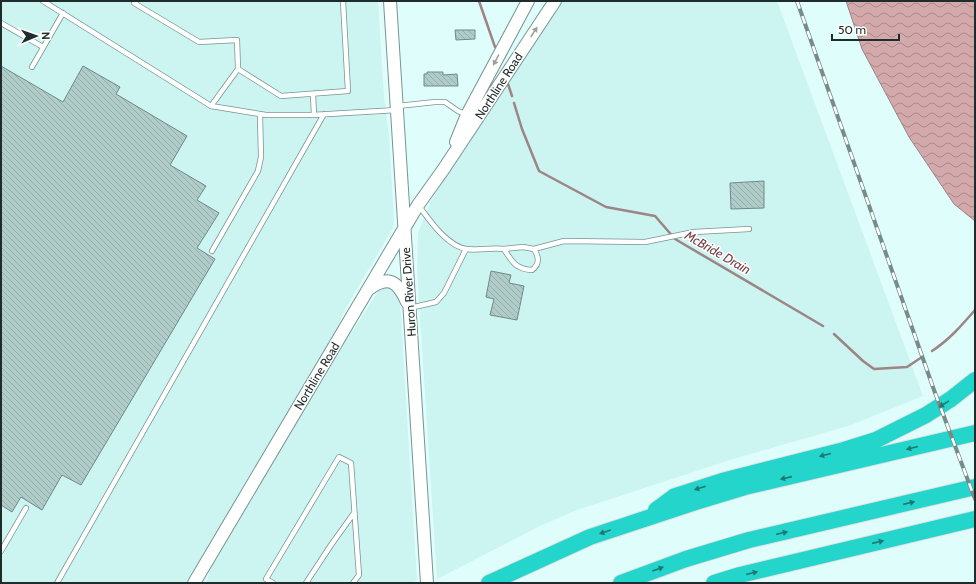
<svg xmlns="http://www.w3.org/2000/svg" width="976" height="584" viewBox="0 0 976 584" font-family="Cabin,sans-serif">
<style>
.built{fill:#ccf4f0}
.water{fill:url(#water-waves);stroke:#9d8485}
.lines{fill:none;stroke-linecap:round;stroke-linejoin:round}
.stream{stroke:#9d8485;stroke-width:2.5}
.building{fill:url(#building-back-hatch);stroke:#6e8a87}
.lane-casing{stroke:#789491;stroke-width:6}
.secondary-casing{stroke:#789491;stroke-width:14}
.highway-casing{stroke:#e0e1e1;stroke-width:18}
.lane{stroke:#fff;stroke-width:4.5}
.secondary{stroke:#fff;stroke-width:12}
.highway{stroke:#23d5cb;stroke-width:16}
.rail-casing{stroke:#778c8a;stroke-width:4}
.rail{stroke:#fff;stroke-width:2.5;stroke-dasharray:8;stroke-linecap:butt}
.oneway{fill:#9ba0a0}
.oneway2{fill:#217873}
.labels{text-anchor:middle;stroke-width:3;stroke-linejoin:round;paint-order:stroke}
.street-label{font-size:12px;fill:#202c2b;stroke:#fff}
.water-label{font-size:13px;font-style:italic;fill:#7b4247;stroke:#fff}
</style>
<defs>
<pattern id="water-waves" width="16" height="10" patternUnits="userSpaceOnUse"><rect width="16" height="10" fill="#d3a9ab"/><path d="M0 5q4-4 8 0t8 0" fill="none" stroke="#ab8a8b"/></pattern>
<pattern id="building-back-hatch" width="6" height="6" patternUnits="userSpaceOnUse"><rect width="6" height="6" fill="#afccc9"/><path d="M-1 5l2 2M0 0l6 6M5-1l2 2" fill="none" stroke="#96afad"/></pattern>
</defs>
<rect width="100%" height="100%" fill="#dffefb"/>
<path class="built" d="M1 1H378L384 97 389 136 394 221 392 230 348 304 330 342 244 489 185 583H1Z
M553 1H777L923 396 851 425 733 459 577 510 540 526 437 579 417 269 418 233 431 201Z
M385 286 391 288 399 296 400 303 417 580 412 583H206L213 562 342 345 354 329 379 290 382 287Z"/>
<path class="water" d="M846 1H975V221L954 204 909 137 862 49Z"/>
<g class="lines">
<path class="stream" d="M479 1 495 47
M507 81 512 96
M514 103 522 129 539 171 606 207 655 216 675 239 823 326
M834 334 863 361 874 369 907 367 922 357
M932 351C949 340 962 325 975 310"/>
</g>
<path class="building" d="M455 30H475V39L456 40Z
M1 66 63 102 83 66 120 87 116 94 187 136 170 165 206 186 197 200 219 213 197 248 215 259 81 485 62 475 42 510 21 497 12 512 1 505Z
M427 72H443V75L457 74 458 86H424V74H427Z
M764 181V208L731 209 730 183Z
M491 271 511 275 509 283 524 286 517 320 490 315 494 299 486 297Z"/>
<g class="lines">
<g class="lane-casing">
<path id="lane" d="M43 1 211 106 266 115H312L397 110
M136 1 134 3 199 42 237 40 238 69 281 96 348 91 343 1
M1 23 43 47
M32 67 63 13
M313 94 314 115
M211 106 238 69
M398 106 435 102H445L458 111 467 115
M419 206C430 221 448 247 467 249 479 251 491 247 504 249 512 262 516 269 532 270 540 264 539 257 534 249L523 247 504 249
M534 249 564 241 645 242 694 232 749 229
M212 251 258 171 261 157 260 115
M410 308 436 302 444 293 466 249
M1 551 26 508
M57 583 324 114
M273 583 266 579 339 457 351 463 359 575 353 583
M306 583 331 545 354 513"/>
</g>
<g class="secondary-casing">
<path id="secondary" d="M390 1 427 583
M456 142 467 115 528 1
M369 289C389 274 398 282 407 302
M194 583 418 205 443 170 555 1"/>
</g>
<g class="highway-casing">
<path id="highway" d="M656 510 675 496 722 481 844 450 876 440 926 415 951 399 975 380
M489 583 590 537 696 502 745 487 975 433
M621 583 686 559 749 540 975 487
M714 583 740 575 975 519"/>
</g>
<use href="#lane" class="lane"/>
<use href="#secondary" class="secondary"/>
<use href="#highway" class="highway"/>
<g class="rail-casing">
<path id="rail" d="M797 1 934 390 975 499"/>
</g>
<use href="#rail" class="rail"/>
</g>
<defs><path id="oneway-solid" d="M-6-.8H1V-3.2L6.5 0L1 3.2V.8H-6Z"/></defs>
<g class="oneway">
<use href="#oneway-solid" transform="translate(534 32) rotate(-57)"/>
<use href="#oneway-solid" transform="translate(496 60) rotate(118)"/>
</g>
<g class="oneway2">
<use href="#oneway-solid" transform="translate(944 404) rotate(148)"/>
<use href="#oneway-solid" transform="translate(912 448) rotate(166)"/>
<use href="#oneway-solid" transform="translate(825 455) rotate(166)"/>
<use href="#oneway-solid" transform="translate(786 478) rotate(167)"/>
<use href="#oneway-solid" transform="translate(700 488) rotate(162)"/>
<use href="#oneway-solid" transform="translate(909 503) rotate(-13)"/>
<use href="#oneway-solid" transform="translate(605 532) rotate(161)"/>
<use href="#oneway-solid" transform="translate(782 533) rotate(-13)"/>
<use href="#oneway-solid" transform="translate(878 542) rotate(-13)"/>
<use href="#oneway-solid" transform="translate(658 569) rotate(-20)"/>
<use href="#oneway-solid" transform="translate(752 573) rotate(-14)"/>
</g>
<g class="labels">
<g class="street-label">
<text transform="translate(499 86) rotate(-57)" y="4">Northline Road</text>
<text transform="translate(409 292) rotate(-94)" y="4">Huron River Drive</text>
<text transform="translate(317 376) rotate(-59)" y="4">Northline Road</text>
</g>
<g class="water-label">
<text transform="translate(718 252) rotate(30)" y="5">McBride Drain</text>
</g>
</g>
<rect width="976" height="584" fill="none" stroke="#202c2b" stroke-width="4"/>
<g transform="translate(36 36) rotate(88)" stroke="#ffffff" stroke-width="3" paint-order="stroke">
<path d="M0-3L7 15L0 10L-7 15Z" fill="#202c2b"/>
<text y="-6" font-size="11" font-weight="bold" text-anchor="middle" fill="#202c2b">N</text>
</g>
<path d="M832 34v6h67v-6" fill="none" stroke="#202c2b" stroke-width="2"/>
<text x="838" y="34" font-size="12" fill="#202c2b" stroke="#ffffff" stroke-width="3" paint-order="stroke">50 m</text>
</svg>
